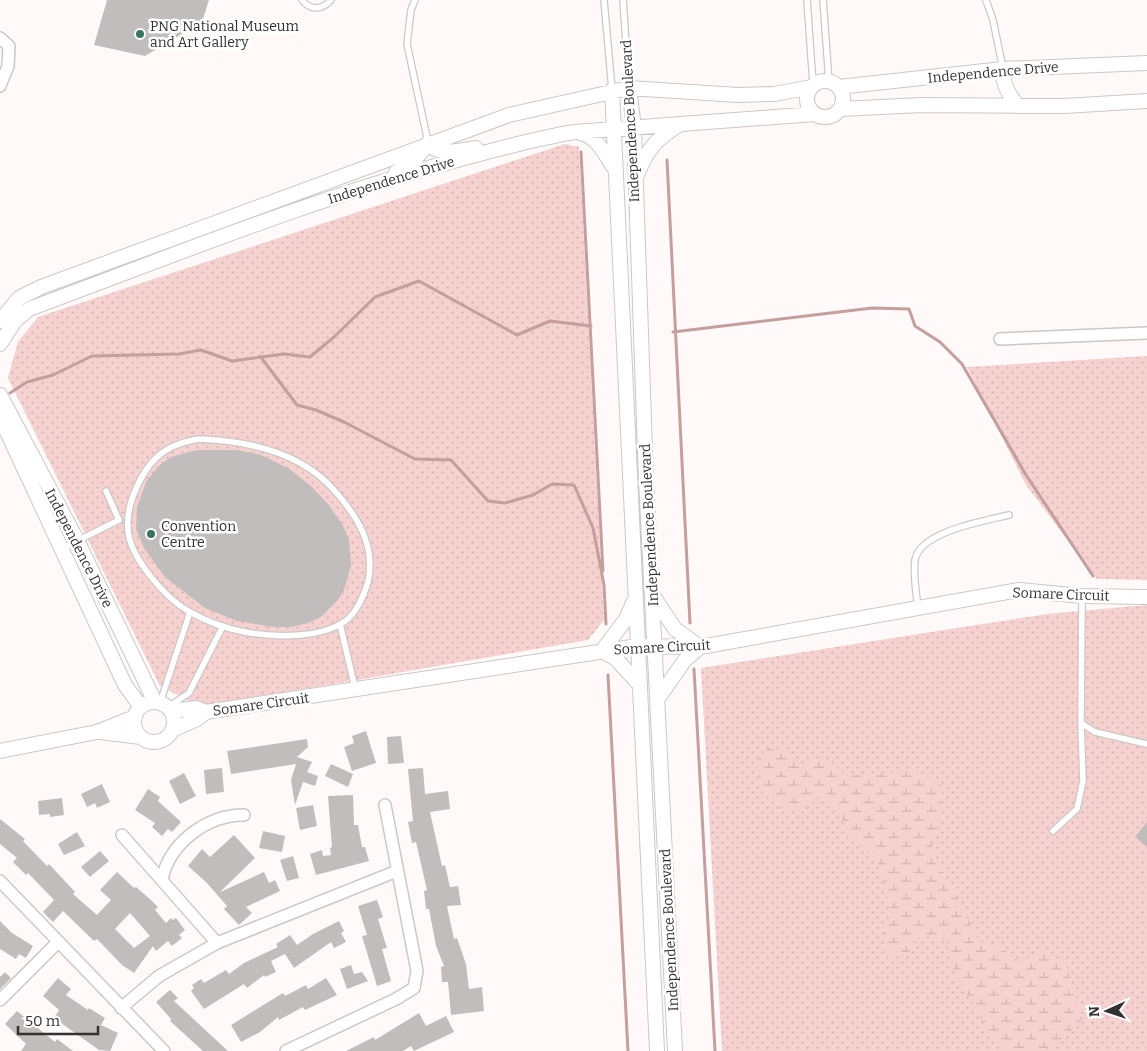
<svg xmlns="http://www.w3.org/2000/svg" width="1147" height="1051" viewBox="0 0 1147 1051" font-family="Bitter,serif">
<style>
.grass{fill:url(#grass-dots)}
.wetland{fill:url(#wetland-marsh)}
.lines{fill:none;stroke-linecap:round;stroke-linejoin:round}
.stream{stroke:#c59f9e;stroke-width:3}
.building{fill:#c2bdbd;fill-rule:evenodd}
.service-casing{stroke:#cdc8c8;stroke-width:8}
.minor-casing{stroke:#cdc8c8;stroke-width:14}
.tertiary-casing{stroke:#cdc8c8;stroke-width:16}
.service{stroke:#fff;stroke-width:5.5}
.minor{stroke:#fff;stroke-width:11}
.tertiary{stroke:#fff;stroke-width:14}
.poi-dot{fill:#377562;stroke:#fff;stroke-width:2}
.labels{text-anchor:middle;stroke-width:5;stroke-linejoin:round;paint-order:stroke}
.poi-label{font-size:14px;fill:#333131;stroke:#fff;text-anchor:start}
.street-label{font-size:14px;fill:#333131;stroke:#fff}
</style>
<defs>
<pattern id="grass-dots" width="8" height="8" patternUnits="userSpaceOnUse" patternTransform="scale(1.25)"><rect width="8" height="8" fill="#f5d1cf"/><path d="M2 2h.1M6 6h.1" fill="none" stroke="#d2b4b2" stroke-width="1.8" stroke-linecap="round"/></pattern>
<pattern id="wetland-marsh" width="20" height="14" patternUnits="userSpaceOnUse" patternTransform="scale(1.25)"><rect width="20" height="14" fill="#f5d1cf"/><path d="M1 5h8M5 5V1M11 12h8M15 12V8" fill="none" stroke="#d2b4b2"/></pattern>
</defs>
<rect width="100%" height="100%" fill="#fff9f9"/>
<path class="grass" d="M565 144 579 147 604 620 588 640 200 707 160 686 8 378 18 342 38 317Z
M1147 356V580L1097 579 1026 485 967 367Z
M1147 605V1051H722L701 668 1047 614Z"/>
<path class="wetland" d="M770 747 788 752 801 765 825 756 846 776 916 771 942 785 943 808 931 849 979 941 1005 950 1020 962 1043 951 1066 963 1082 1019C1054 1051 1044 1051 1004 1051L993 1042 972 1001 957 982 946 940 921 936 906 957 886 955 882 931 893 916 875 854 862 849 838 814 821 794 805 810H783L760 790 756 759Z"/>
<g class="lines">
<path class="stream" d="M581 152 603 571
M667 160 690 623
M673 332 872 308 909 309 915 326 940 342 962 364 1026 475 1093 576
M260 356 297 405 316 410 344 422 415 459 451 460 488 501 505 503 533 495 552 484 574 485 593 528 604 585
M10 393 27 382 53 375 92 356 179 354 201 350 232 361 284 354 310 357 334 337 375 297 419 281 517 335 550 321 591 326
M604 585 606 624
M694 669 715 1051
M608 675 628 1051"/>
</g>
<path class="building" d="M107 0H209L202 22 145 56 94 45Z
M197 450H237L261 455 288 468 311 486 328 504 342 524 349 539 351 565 344 590 338 600 321 617 308 623 291 627H274L237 621 205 608 165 577 144 548 136 529 137 507 146 482 159 466 171 457Z
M366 731 376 763 352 771 344 747 354 743 352 736Z
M401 736 404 763 388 764 387 737Z
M307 739 308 747 297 757 312 762 307 772 318 776 315 786 303 782 295 805 291 780 296 764 231 774 227 751Z
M331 764 353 774 348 787 325 776Z
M222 768 224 792 206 794 204 770Z
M423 768 425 794 448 791 450 809 430 812 442 866 445 865 450 887 458 886 461 905 447 906 454 939 457 938 466 964 469 989 482 987 484 1011 451 1015 448 982H442L441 967 444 966 436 946 429 909H426L424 891 427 890 416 842 412 843 408 822 413 821 408 769Z
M184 773 196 796 180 804 169 781Z
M102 784 110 802 97 808 95 803 87 807 81 794Z
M148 789 160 797 158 801 181 822 172 832 168 829 162 836 152 827 155 823 135 810Z
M353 795 354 825H358L362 847H365L369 861 316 875 310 854 322 850 323 856 331 855 330 848 332 847 328 796Z
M62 798 64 815 50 817V814L39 815 38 801Z
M313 805 317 826 300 830 296 808Z
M0 819 25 839 23 841 47 866 49 864 75 892 73 894 97 915 111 900 100 890 117 872 134 888 136 887 151 900 158 907 155 910 166 923 171 918 173 920 176 918 185 930 179 935 182 938 172 946 168 941 156 951 153 946 134 973 122 965 97 939 94 941 63 911 53 922 43 912 54 900 28 873 26 875 13 862 17 858 0 844ZM130 913 150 936 134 948 115 929Z
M1147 822V847L1135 837Z
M263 831 285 836 282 852 259 848Z
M77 832 85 846 64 855 58 844Z
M234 835 255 858 220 892 264 872 269 883 275 880 280 891 246 907 252 913 239 925 224 909 227 906 207 883 188 866 202 849 210 857Z
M100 851 109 861 90 877 81 867Z
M293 856 299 878 287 881 280 860Z
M377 900 383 917 378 919 387 948 382 949 391 981 377 986 362 936 367 935 358 906Z
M0 921 12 933 33 946 26 958 19 954 16 959 0 949Z
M339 921 344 931 341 933 346 942 334 948 331 942 294 968 285 954 271 961 276 972 265 977 264 975 247 988 244 984 204 1009 191 991 194 988 192 985 201 979 204 983 226 970 229 974 244 963 278 947 276 944 290 935 297 945 313 934Z
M351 965 354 974 362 972 368 981 347 989 340 969Z
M5 972 11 978 0 989V977Z
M58 978 71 989 66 995 88 1010 89 1008 105 1018 101 1025 118 1033 110 1051 99 1050 54 1018 59 1010 43 996Z
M326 978 337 995 305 1010 303 1007 279 1020 278 1017 260 1032 241 1042 231 1025 283 993 285 996 306 985 308 989Z
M170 990 178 998 174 1001 228 1051H203L170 1021 171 1019 156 1002Z
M17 1011 55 1042 57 1039 73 1051H21L26 1044 5 1024Z
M419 1013 426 1026 446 1016 454 1032 414 1051 411 1046 403 1051H346L374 1037 375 1040Z"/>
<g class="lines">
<g class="service-casing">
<path id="service" d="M302 0C310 11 322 10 331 0
M415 0 411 10 407 44 428 142
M604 0 612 90
M623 0 629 88
M807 0 813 84
M823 0 829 82
M986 0 993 20 1003 69
M200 439C249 441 301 452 334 490 357 516 376 545 368 582 364 595 359 608 349 618 337 629 316 634 300 635 263 638 223 631 190 612 166 599 130 558 128 530 127 519 129 507 133 496 146 462 163 444 200 439Z
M61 549 119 520 106 491
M918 607C916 592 913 575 915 560 920 531 985 521 1009 515
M340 624 355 688
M160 703 190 612
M168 707 189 693 223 626
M1081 723 1095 732 1147 744
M1053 831 1077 809 1083 781 1081 723 1082 597"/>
</g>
<g class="minor-casing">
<path id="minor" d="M0 38 9 46 8 66 0 86
M1000 339 1147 333
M122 835 217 943 397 871
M162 880C169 843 207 815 244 815
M0 881 164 1051
M0 1000 57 943
M121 1008 159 976 217 943
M286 1051 396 999 414 988 417 971 385 805"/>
</g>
<g class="tertiary-casing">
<path id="tertiary" d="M1003 69C1002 84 1009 95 1018 106
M807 99a18 18 0 1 1 36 0a18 18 0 1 1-36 0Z
M839 87 1003 69 1147 63
M629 88 634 128 646 480 675 1051
M612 90 657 1051
M840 109 922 105 1064 106 1147 101
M580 133C598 137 604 153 614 168
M428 143C438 157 460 150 476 148
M396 172C411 165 419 156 428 143
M637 175C648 148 655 140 680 124
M0 321 19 298 41 287 509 115 629 88 738 95 774 94 812 87
M0 344 15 321 29 309C172 256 314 198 461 159 499 149 536 138 575 132L815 114
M0 395 78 542 155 702
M0 417 125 685 141 707
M653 596 675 629 700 647
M602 651 626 619 634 601
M602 651 615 658 640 685
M659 697 685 660 700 647
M134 722a20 20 0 1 1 40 0a20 20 0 1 1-40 0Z
M171 711 196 708 206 712
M172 730 197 719 206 712 638 646 700 647 1019 590 1082 596 1147 597
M100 732 141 737
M0 751 97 732 135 717"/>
</g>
<use href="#service" class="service"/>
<use href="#minor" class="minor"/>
<use href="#tertiary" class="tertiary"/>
</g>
<g class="poi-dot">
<circle cx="140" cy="34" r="5"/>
<circle cx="151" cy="534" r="5"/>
</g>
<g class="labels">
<g class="poi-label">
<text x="150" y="31">PNG National Museum<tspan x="150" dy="16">and Art Gallery</tspan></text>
<text x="161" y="531">Convention<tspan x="161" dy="16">Centre</tspan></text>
</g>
<g class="street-label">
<text transform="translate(993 72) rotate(-5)" y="5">Independence Drive</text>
<text transform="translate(630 121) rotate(-93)" y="5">Independence Boulevard</text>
<text transform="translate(391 180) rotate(-17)" y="5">Independence Drive</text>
<text transform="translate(649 525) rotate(-93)" y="5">Independence Boulevard</text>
<text transform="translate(79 548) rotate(63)" y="5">Independence Drive</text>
<text transform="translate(1061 594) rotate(2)" y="5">Somare Circuit</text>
<text transform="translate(662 647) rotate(-3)" y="5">Somare Circuit</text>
<text transform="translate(261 704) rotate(-8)" y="5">Somare Circuit</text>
<text transform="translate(669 930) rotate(-93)" y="5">Independence Boulevard</text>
</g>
</g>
<g transform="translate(1107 1011) rotate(267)" stroke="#ffffff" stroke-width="4" paint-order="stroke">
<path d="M0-4L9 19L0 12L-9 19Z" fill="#333131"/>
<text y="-8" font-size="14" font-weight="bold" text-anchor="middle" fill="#333131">N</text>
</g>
<path d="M18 1026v8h80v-8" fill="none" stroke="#333131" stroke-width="2.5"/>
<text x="25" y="1026" font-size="15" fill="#333131" stroke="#ffffff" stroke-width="4" paint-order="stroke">50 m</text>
</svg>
